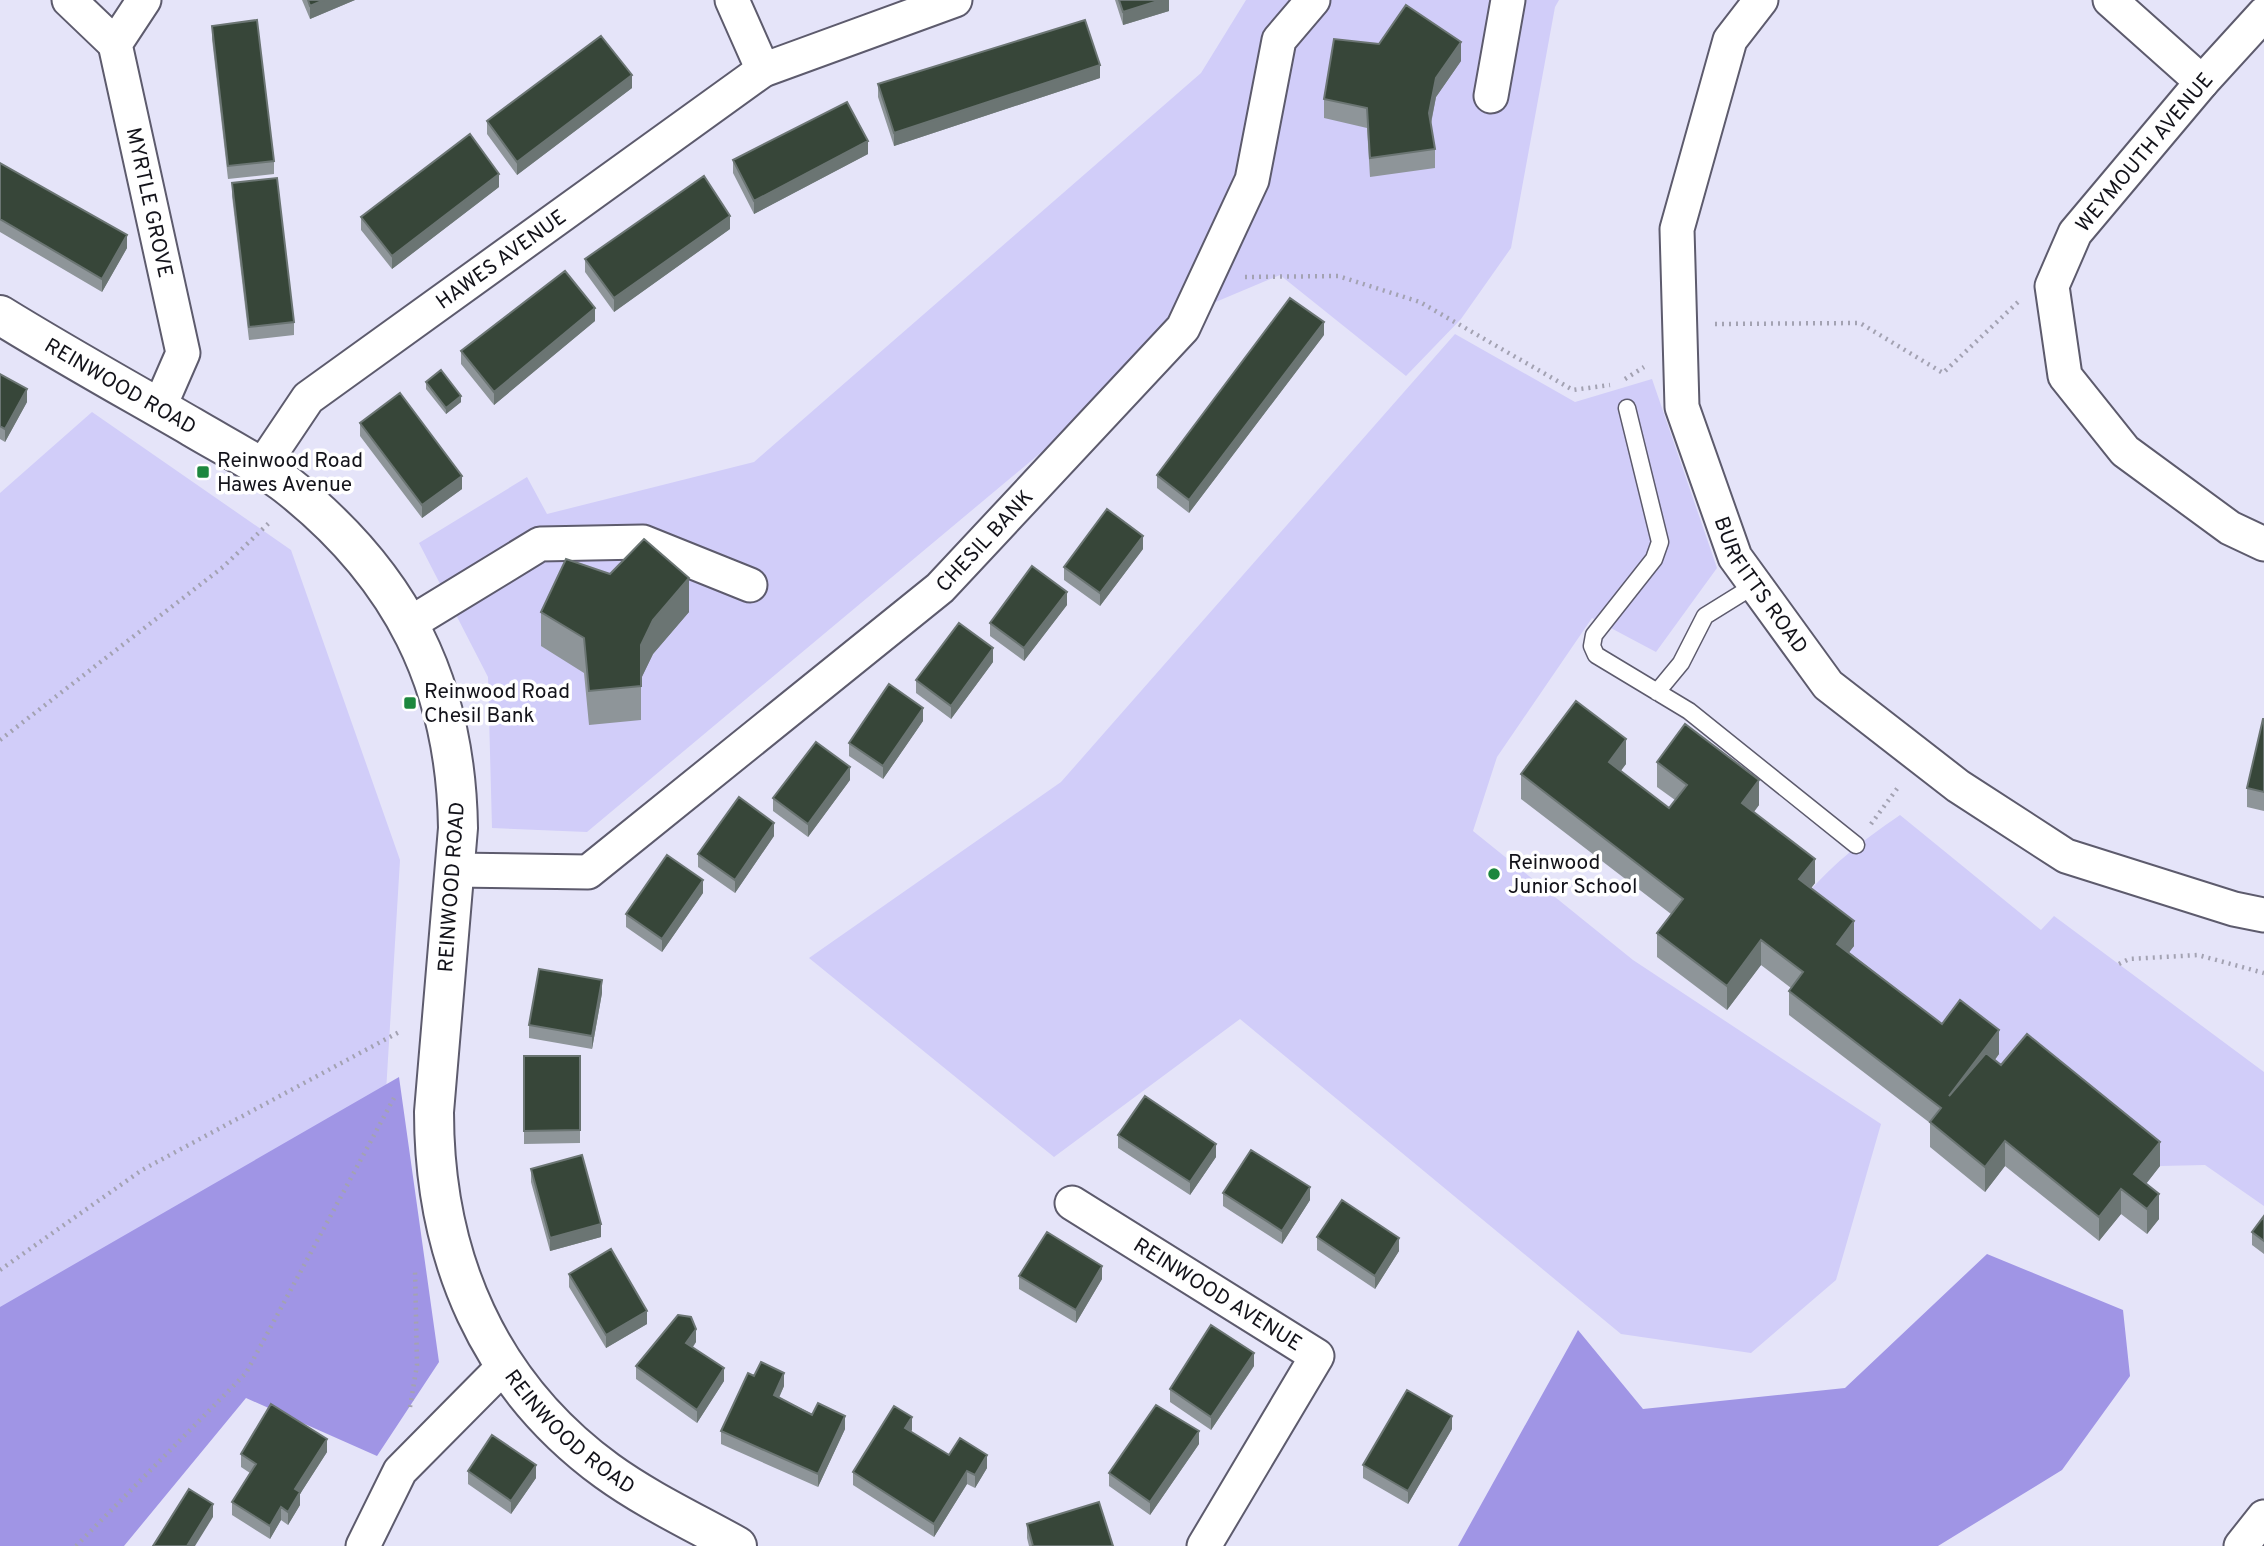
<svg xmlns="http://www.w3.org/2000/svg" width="2264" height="1546" viewBox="0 0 2264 1546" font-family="Overpass,sans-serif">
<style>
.green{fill:#d1cdf9}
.forest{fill:#a095e5}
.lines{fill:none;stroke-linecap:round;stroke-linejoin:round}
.service-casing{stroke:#5d5b6d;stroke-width:19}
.minor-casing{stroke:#5d5b6d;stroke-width:37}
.tertiary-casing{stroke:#5d5b6d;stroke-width:42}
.path{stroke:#a3a2b2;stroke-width:4.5;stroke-dasharray:2 5;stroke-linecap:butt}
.service{stroke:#fff;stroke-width:16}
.minor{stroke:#fff;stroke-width:33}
.tertiary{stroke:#fff;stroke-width:38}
.wall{fill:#8e9599}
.shaded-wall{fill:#6b7573}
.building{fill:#374639;stroke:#6b7573;stroke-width:2}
.poi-dot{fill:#1c873e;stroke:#fff;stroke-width:2.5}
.labels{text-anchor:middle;stroke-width:7;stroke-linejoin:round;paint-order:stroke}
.street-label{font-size:21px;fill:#13131a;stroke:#fff}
.poi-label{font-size:21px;fill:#13131a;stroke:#fff;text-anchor:start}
</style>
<rect width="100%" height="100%" fill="#e5e4f9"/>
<path class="green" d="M1246 0H1559L1555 7 1511 248 1461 319 1406 376 1280 275 1161 325 1050 445 587 832 492 828 488 677 419 543 527 477 547 514 754 462 1201 73Z
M1455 334 1575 402 1652 379 1717 568 1656 652 1592 618 1497 757 1473 831 1633 960 1881 1124 1836 1280 1751 1353 1621 1334 1240 1019 1054 1157 809 958 1061 782Z
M92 412 291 550 400 860 386 1092 0 1498V493Z
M1900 815 2041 930 2054 916 2264 1072V1206L2205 1165 2160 1166 2027 1059 1986 1077 1999 1054 1942 1048 1799 904C1828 867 1862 841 1900 815Z"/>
<path class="forest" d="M399 1077 439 1362 377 1456 246 1398 124 1546H0V1307Z
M1987 1254 2123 1310 2130 1376 2062 1470 1938 1546H1458L1578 1330 1643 1409 1845 1388Z"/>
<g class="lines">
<g class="service-casing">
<path id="service" d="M1627 408 1660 542 1654 559 1594 635 1592 646 1596 655 1689 711 1856 845
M1657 692 1681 663 1705 616 1755 585"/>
</g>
<g class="minor-casing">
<g id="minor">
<path d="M69 0 115 44"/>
<path id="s1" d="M144 0 115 44 183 353 159 408"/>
<path d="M732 0 763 70"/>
<path id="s2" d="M1761 0 1730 40 1677 229 1682 407 1735 557 1828 685 1958 786 2066 856 2234 909 2264 915"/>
<path d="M2110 0 2202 82"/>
<path d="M2264 14 2202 82 2075 233 2052 286 2065 376 2125 451 2230 528 2264 544"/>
<path d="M1491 96 1508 0"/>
<path id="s3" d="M261 468 308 398 763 70 955 0"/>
<path d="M409 624 540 544 643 542 750 585"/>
<path id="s4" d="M454 870 588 872 940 588 1183 328 1252 180 1279 40 1313 0"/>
<path id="s5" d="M1072 1203 1317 1356 1204 1546"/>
<path d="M363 1546 400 1471 503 1367"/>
<path d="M2241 1546 2264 1517"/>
</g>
</g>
<g class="tertiary-casing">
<g id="tertiary">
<path id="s6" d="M0 315C63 354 128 390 192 427 224 446 258 463 287 485 401 575 456 683 458 828L434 1112C434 1257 488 1384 607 1471 647 1500 694 1522 737 1546"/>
</g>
</g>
<path class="path" d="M1245 277 1338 276 1420 302 1573 390 1610 385
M1715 324 1860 323 1943 373 2018 302
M1625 379 1644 367
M0 740 223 567 270 522
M1871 824 1899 786
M2119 964 2129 959 2198 955 2264 973
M0 1270 142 1170 401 1031
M410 1407 417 1365 415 1270
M76 1546 246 1373 394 1098"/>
<use href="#service" class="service"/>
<use href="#minor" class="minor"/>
<use href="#tertiary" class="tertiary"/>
</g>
<path class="wall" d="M302 0H355L310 19Z
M1115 0H1169V11L1123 25Z
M212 26 274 161V174L228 179 212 39Z
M1461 61 1436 97 1431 124 1435 149V168L1370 177 1367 128 1324 118V99Z
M1100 78 894 146 878 97V84Z
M632 88 517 175 487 134V121Z
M868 154 754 214 733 173V160Z
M0 163 127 248 102 292 0 232Z
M232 183 294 322V335L249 340 232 196Z
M499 187 392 269 361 230V217Z
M730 229 614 312 585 272V259Z
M595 321 494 405 461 364V351Z
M1324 335 1189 513 1157 488V475Z
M0 374 27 402 5 442 0 439Z
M426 382 461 402 446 414 426 389Z
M360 423 462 489 422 518 360 436Z
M1143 549 1100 606 1064 580V567Z
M1067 605 1024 661 990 636V623Z
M541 612H689L653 654 641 678V720L589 725 584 673 541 646Z
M993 662 951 719 916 693V680Z
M2264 719V811L2247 807V788Z
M923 721 883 779 849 756V743Z
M1657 762 1759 805 1754 812 1815 883 1811 888 1854 946 1849 952 1942 1024 1999 1054 1995 1060 2001 1065 2160 1166 2146 1184 2159 1219 2147 1234 2121 1214 2099 1241 2005 1166 1985 1192 1930 1147V1123L1789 1015V991L1791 988 1761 965 1727 1010 1657 957V933L1671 914 1521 799V774L1626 764 1620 771 1669 808 1675 800 1657 787Z
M850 780 808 837 773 811V798Z
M774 836 735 893 698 867V854Z
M703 893 662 952 626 927V914Z
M602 993 592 1049 529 1038V1025Z
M524 1056H580V1143L524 1144Z
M1118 1135 1216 1157 1190 1195 1118 1148Z
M531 1169 601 1237 550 1251 531 1182Z
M1223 1193 1310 1200 1282 1244 1223 1206Z
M2264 1216V1254L2252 1245V1232Z
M1317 1237 1399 1251 1375 1289 1317 1250Z
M569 1274 647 1324 606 1348 569 1287Z
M1019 1276 1102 1279 1076 1323 1019 1289Z
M696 1342 693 1347 724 1381 697 1423 636 1379V1366Z
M1254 1366 1211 1430 1170 1402V1389Z
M754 1376 784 1386 779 1398 845 1429 818 1487 721 1444V1431Z
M1452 1429 1408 1504 1363 1478V1465Z
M912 1430 911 1432 949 1455 987 1468 975 1488 967 1484 934 1537 853 1485V1472Z
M1199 1444 1150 1515 1109 1486V1473Z
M327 1452 300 1494V1505L288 1525 281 1520 270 1539 232 1515V1502L250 1473 241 1467V1454Z
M468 1471 536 1478 511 1514 468 1484Z
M1027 1524 1113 1546H1029L1027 1538Z"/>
<path class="shaded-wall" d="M324 0H355L310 19V6Z
M1161 0H1169V11L1123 25V12Z
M1461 42V61L1436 97 1429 132V113L1436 78Z
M1100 65V78L894 146V133Z
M632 75V88L517 175V162Z
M868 141V154L754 214V201Z
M499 174V187L392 269V256Z
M730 216V229L614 312V298Z
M127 235V248L102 292V279Z
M595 308V321L494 405V392Z
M1324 322V335L1189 513V500Z
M27 389V402L5 442V429Z
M461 396V402L446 414V408Z
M462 476V489L422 518V505Z
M1143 536V549L1100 606V593Z
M689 578V612L653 654 641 679V645L653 620Z
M1067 592V605L1024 661V648Z
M993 648V662L951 719V706Z
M923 708V721L883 779V766Z
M1626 739V764L1609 787V762Z
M850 767V780L808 837V824Z
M1759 780V805L1742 827V803Z
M774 823V836L735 893V880Z
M1815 859V883L1799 904V879Z
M703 880V893L662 952V939Z
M1854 921V946L1837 968V944Z
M1761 940V965L1727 1010V986Z
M602 980V993L592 1049V1036Z
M1999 1030V1054L1949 1120V1096Z
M2005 1141V1166L1985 1192V1167Z
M2160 1142V1166L2134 1199V1174Z
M1216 1144V1157L1190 1195V1182Z
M1310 1187V1200L1282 1244V1231Z
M2121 1189V1214L2099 1241V1217Z
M2159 1194V1219L2147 1234V1209Z
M601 1224V1237L550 1251V1238Z
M1399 1238V1251L1375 1289V1276Z
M1102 1266V1279L1076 1323V1310Z
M647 1311V1324L606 1348V1335Z
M696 1329V1342L686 1356V1343Z
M1254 1353V1366L1211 1430V1417Z
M724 1368V1381L697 1423V1410Z
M784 1373V1386L774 1408V1395Z
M845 1416V1429L818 1487V1474Z
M1452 1416V1429L1408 1504V1491Z
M912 1417V1430L905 1441V1428Z
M1199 1431V1444L1150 1515V1502Z
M327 1439V1452L300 1494V1505L288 1525V1512L295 1489Z
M987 1455V1468L975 1488V1475Z
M536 1465V1478L511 1514V1501Z
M967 1471V1484L934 1537V1524Z
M213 1504V1517L195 1546H187Z
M281 1507V1520L270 1539V1526Z"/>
<path class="building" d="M308 0H324L310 6Z
M1119 0H1161L1123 12Z
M1406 5 1461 42 1436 78 1429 113 1435 149 1370 158 1367 108 1324 99 1334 39 1379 44Z
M257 20 274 161 228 166 212 26Z
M1085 20 1100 65 894 133 878 84Z
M601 36 632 75 517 162 487 121Z
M847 102 868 141 754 201 733 160Z
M470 134 499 174 392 256 361 217Z
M0 163 127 235 102 279 0 219Z
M704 176 730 216 614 298 585 259Z
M277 178 294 322 249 327 232 183Z
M565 271 595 308 494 392 461 351Z
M1290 298 1324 322 1189 500 1157 475Z
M441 370 461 396 446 408 426 382Z
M0 374 27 389 5 429 0 426Z
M400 393 462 476 422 505 360 423Z
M1107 509 1143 536 1100 593 1064 567Z
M644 539 689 578 653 620 641 645V686L589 691 584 638 541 612 566 559 610 574Z
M1032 566 1067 592 1024 648 990 623Z
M959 623 993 648 951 706 916 680Z
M889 684 923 708 883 766 849 743Z
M1576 701 1626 739 1609 762 1669 808 1687 785 1657 762 1685 724 1759 780 1742 803 1815 859 1799 879 1854 921 1837 944 1942 1024 1960 1000 1999 1030 1949 1096 1986 1053 2001 1065 2027 1034 2160 1142 2134 1174 2159 1194 2147 1209 2121 1189 2099 1217 2005 1141 1985 1167 1930 1122 1941 1108 1789 991 1803 972 1761 940 1727 986 1657 933 1683 899 1521 774Z
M2263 719H2264V792L2247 788Z
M816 742 850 767 808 824 773 798Z
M739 797 774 823 735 880 698 854Z
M667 855 703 880 662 939 626 914Z
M539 969 602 980 592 1036 529 1025Z
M524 1056H580V1130L524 1131Z
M1145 1096 1216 1144 1190 1182 1118 1135Z
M1251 1150 1310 1187 1282 1231 1223 1193Z
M582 1155 601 1224 550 1238 531 1169Z
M1342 1200 1399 1238 1375 1276 1317 1237Z
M2264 1216V1241L2252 1232Z
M1047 1232 1102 1266 1076 1310 1019 1276Z
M611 1249 647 1311 606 1335 569 1274Z
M678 1315 691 1317 696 1329 686 1343 724 1368 697 1410 636 1366Z
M1211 1325 1254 1353 1211 1417 1170 1389Z
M761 1362 784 1373 774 1395 812 1415 818 1403 845 1416 818 1474 721 1431 748 1373 754 1376Z
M1407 1390 1452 1416 1408 1491 1363 1465Z
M271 1404 327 1439 295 1489 300 1492 288 1512 281 1507 270 1526 232 1502 256 1464 241 1454Z
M1156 1405 1199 1431 1150 1502 1109 1473Z
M894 1406 912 1417 905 1428 949 1455 960 1438 987 1455 975 1475 967 1471 934 1524 853 1472Z
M492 1435 536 1465 511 1501 468 1471Z
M189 1489 213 1504 187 1546H153Z
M1099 1502 1113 1546H1033L1027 1524Z"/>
<g class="poi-dot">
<rect x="196" y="465" width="14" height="14" rx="3.5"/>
<rect x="403" y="696" width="14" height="14" rx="3.5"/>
<circle cx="1494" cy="874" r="7"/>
</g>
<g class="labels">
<g class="street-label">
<text transform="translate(2144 152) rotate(-50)" y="7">WEYMOUTH AVENUE</text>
<text dy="7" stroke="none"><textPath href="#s1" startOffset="215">MYRTLE GROVE</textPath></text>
<text dy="7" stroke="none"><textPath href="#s3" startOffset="322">HAWES AVENUE</textPath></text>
<text dy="7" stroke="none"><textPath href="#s6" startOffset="140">REINWOOD ROAD</textPath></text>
<text dy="7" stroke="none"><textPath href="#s4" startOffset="651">CHESIL BANK</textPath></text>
<text dy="7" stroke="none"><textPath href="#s2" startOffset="621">BURFITTS ROAD</textPath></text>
<text transform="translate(451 887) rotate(-86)" y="7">REINWOOD ROAD</text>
<text dy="7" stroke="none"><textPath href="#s5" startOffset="172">REINWOOD AVENUE</textPath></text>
<text dy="7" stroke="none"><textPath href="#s6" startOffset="1377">REINWOOD ROAD</textPath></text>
</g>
<g class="poi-label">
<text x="217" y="467">Reinwood Road<tspan x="217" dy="24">Hawes Avenue</tspan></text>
<text x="424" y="698">Reinwood Road<tspan x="424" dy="24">Chesil Bank</tspan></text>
<text x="1508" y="869">Reinwood<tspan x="1508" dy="24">Junior School</tspan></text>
</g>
</g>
</svg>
